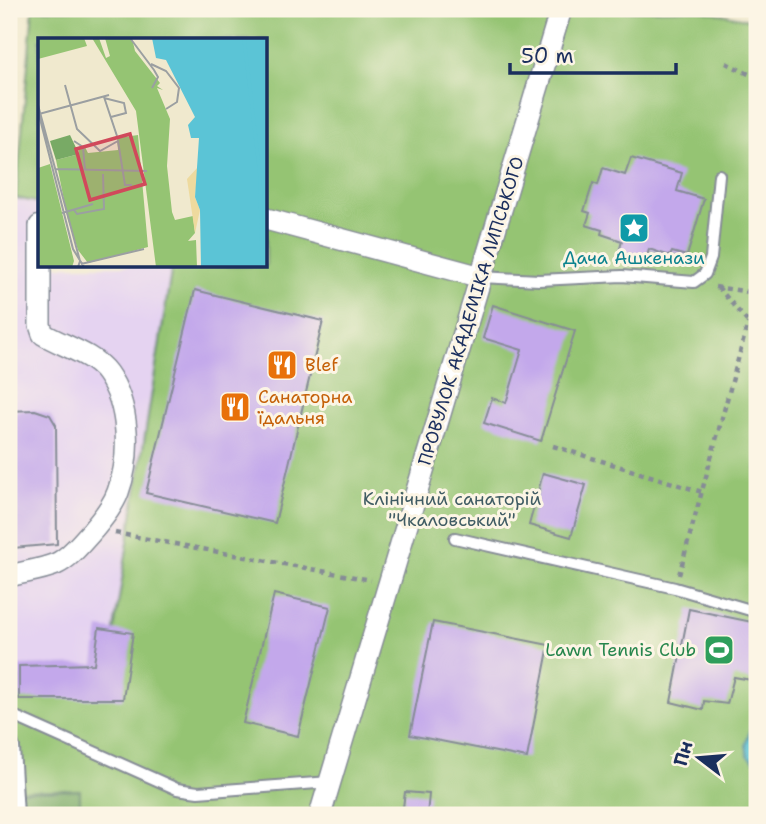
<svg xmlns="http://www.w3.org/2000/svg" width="766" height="824" viewBox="0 0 766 824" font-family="'Shantell Sans',sans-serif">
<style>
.built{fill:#e5d3f1}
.green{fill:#95c473;stroke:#587a68;stroke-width:2}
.forest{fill:#78aa65;stroke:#4a6c62;stroke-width:2}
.water{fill:#5bc4d6;stroke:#3b7a9a;stroke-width:2}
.building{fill:#c3a8eb}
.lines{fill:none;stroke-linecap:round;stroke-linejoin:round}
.lane-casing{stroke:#868c96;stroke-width:14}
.street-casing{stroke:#868c96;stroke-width:24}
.path{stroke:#868c96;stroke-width:4.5;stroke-dasharray:5 5;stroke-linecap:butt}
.lane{stroke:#fff;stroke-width:10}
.street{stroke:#fff;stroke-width:21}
.labels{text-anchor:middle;stroke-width:6;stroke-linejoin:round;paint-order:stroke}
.culture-label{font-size:18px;fill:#0d838f;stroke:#fcf5e5}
.street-label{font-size:18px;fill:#1b2f5e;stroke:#fcf5e5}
.food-label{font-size:18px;fill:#c56008;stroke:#fcf5e5;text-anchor:start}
.park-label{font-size:18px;fill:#405c64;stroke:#fcf5e5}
.leisure-label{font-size:18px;fill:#27864d;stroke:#fcf5e5;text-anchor:end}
.inset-river{fill:none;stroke:#5bc4d6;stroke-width:3.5}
.inset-road{fill:none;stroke:#9b9fa1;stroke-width:2}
.view{fill:#d1495b;fill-opacity:0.15;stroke:#d1495b;stroke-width:3.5}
.inset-edge{fill:none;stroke:#1b2f5e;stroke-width:3.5}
</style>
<rect width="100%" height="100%" fill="#fcf5e5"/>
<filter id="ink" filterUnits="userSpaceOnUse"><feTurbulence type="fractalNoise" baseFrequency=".0143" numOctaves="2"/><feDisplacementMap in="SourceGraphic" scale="14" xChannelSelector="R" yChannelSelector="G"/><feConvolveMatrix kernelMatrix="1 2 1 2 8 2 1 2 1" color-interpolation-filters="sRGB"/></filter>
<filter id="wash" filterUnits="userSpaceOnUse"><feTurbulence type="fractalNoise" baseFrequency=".00686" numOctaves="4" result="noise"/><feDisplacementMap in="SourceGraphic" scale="28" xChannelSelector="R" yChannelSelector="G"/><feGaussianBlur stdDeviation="1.57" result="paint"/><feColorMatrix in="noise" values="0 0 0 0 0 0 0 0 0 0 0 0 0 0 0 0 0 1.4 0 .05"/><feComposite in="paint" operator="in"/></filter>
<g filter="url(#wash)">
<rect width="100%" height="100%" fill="#f0e9ce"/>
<path class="built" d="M16 198 40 203V266H172L107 674 9 678V199Z"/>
<path class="green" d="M33 9 611 11 696 9 757 21V815H80V790L9 791V678L107 674 172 266H266V40H40V203L16 198Z"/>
<path class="forest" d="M80 790V815H9V791Z"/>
<path class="water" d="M757 707V763L748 756 746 744Z"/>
<g id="blocks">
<path class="building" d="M631 158 682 173 677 191 704 199 687 256 672 252 670 256 649 249 646 261 619 252 622 241 601 234 602 230 586 225 590 213 584 211 593 183 598 185 603 168 625 175Z
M195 290 323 321 275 523 146 493Z
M493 305 575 331 541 441 484 423 492 398 506 403 522 350 483 338Z
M35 410 50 415 56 425 57 544 13 548 9 411Z
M543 473 586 485 571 537 529 525Z
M274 594 330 607 298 736 243 723Z
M689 609 757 623V681L734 677 727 704 704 701 703 710 671 702Z
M433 622 549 645 527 758 410 735Z
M99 628 133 633 123 699H19V666L94 664Z
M405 792 429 794 427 815H402Z"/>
</g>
</g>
<g filter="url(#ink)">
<use href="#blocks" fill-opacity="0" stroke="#868c96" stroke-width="2"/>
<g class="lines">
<g class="lane-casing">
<path id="lane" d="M481 277 539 280 622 276 694 282 705 274 711 258 719 175
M455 538 675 588 757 612
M9 714 177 789 198 792 330 782
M9 734 14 747 18 815"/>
</g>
<g class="street-casing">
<path id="street" d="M266 219 481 277
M9 576C24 572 41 570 56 564 67 559 76 549 84 540 96 527 112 509 118 492 131 456 130 405 107 373 93 354 63 346 43 334L40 325V226
M320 815 561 9"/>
</g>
<path class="path" d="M726 63 757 78
M715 287 757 293
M718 287 757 333
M553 446 702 492
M115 533 371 580
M679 575 748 323"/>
<use href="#lane" class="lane"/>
<use href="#street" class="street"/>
</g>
</g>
<defs>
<g id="sight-square" transform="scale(1.575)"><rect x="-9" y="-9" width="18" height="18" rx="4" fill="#0f9aa8" stroke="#fcf5e5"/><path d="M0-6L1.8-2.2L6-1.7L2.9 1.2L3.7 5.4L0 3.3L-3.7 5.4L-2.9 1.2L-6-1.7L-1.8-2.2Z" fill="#fff"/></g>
<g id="restaurant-square" transform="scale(1.575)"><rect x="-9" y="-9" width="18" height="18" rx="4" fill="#e8710a" stroke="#fcf5e5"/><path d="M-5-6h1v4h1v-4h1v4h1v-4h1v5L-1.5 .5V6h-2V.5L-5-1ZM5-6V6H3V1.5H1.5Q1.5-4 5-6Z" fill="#fff"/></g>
<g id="stadium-square" transform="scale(1.575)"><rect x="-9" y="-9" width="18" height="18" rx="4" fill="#2e9e5b" stroke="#fcf5e5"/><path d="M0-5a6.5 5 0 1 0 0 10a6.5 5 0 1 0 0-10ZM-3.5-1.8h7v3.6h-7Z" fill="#fff"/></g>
</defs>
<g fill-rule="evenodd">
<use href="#sight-square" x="634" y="228"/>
<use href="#restaurant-square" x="282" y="365"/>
<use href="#restaurant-square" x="235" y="407"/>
<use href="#stadium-square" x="719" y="650"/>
</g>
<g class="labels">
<g class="culture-label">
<text x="634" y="264">Дача Ашкенази</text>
</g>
<g class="street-label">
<text transform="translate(471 311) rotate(-73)" y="6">ПРОВУЛОК АКАДЕМІКА ЛИПСЬКОГО</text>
</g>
<g class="food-label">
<text x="305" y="371">Blef</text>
<text x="258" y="403">Санаторна<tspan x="258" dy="21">їдальня</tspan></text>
</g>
<g class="park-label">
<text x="452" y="505">Клінічний санаторій<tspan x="452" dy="21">"Чкаловський"</tspan></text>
</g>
<g class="leisure-label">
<text x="696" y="656">Lawn Tennis Club</text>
</g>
</g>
<g transform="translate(38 38)">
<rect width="229" height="229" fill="#f0e9ce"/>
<path d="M0 0H46L49 8 0 21ZM54 0H61L68 20 72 18 67 0H94L97 13 122 45 119 48 125 52 119 50 132 81 129 128 134 174 137 182 155 178 157 195 150 203 158 202 159 229H118L98 73ZM100 97 110 209 50 225 40 212 30 182 18 122 41 116 40 110 47 109 50 115 80 112 79 100ZM12 126 36 223 34 229H0V130Z" fill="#95c473"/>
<path d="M32 97 41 116 18 122 12 103Z" fill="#78aa65"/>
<path d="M160 129 157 159 162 172 157 195 149 141Z" fill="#eeda9e"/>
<path d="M114 0H229V229H163L162 172 157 159 161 100H153L150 87 157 79 128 22 118 20Z" fill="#5bc4d6"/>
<path class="inset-river" d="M206 0 222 137 224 229"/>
<path class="inset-road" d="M92 0 116 32 120 39 114 50M113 26 128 33 141 50 139 64 128 71M27 47 39 91 62 113 80 103 87 147H94M66 59 79 98M66 60 86 65 88 75 73 79M0 67 42 223 40 229M0 73 35 211 46 229M1 76 71 57M36 103 45 109 47 132M17 131 109 133M36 172 39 176 66 171 65 136M24 175 55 166M43 226 106 211"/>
<path class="view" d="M92 96 107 146 52 162 38 111Z"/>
<rect width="229" height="229" class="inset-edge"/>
</g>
<rect width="766" height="824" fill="none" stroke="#fcf5e5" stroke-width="35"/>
<g transform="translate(699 758) rotate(286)" stroke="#fcf5e5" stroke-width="5" paint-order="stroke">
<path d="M0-5L12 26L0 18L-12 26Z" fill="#1b2f5e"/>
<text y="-10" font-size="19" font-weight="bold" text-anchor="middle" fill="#1b2f5e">Пн</text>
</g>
<path d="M510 63v10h166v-10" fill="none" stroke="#1b2f5e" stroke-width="3.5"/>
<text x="521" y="63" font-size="21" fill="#1b2f5e" stroke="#fcf5e5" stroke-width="5" paint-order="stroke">50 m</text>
</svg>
